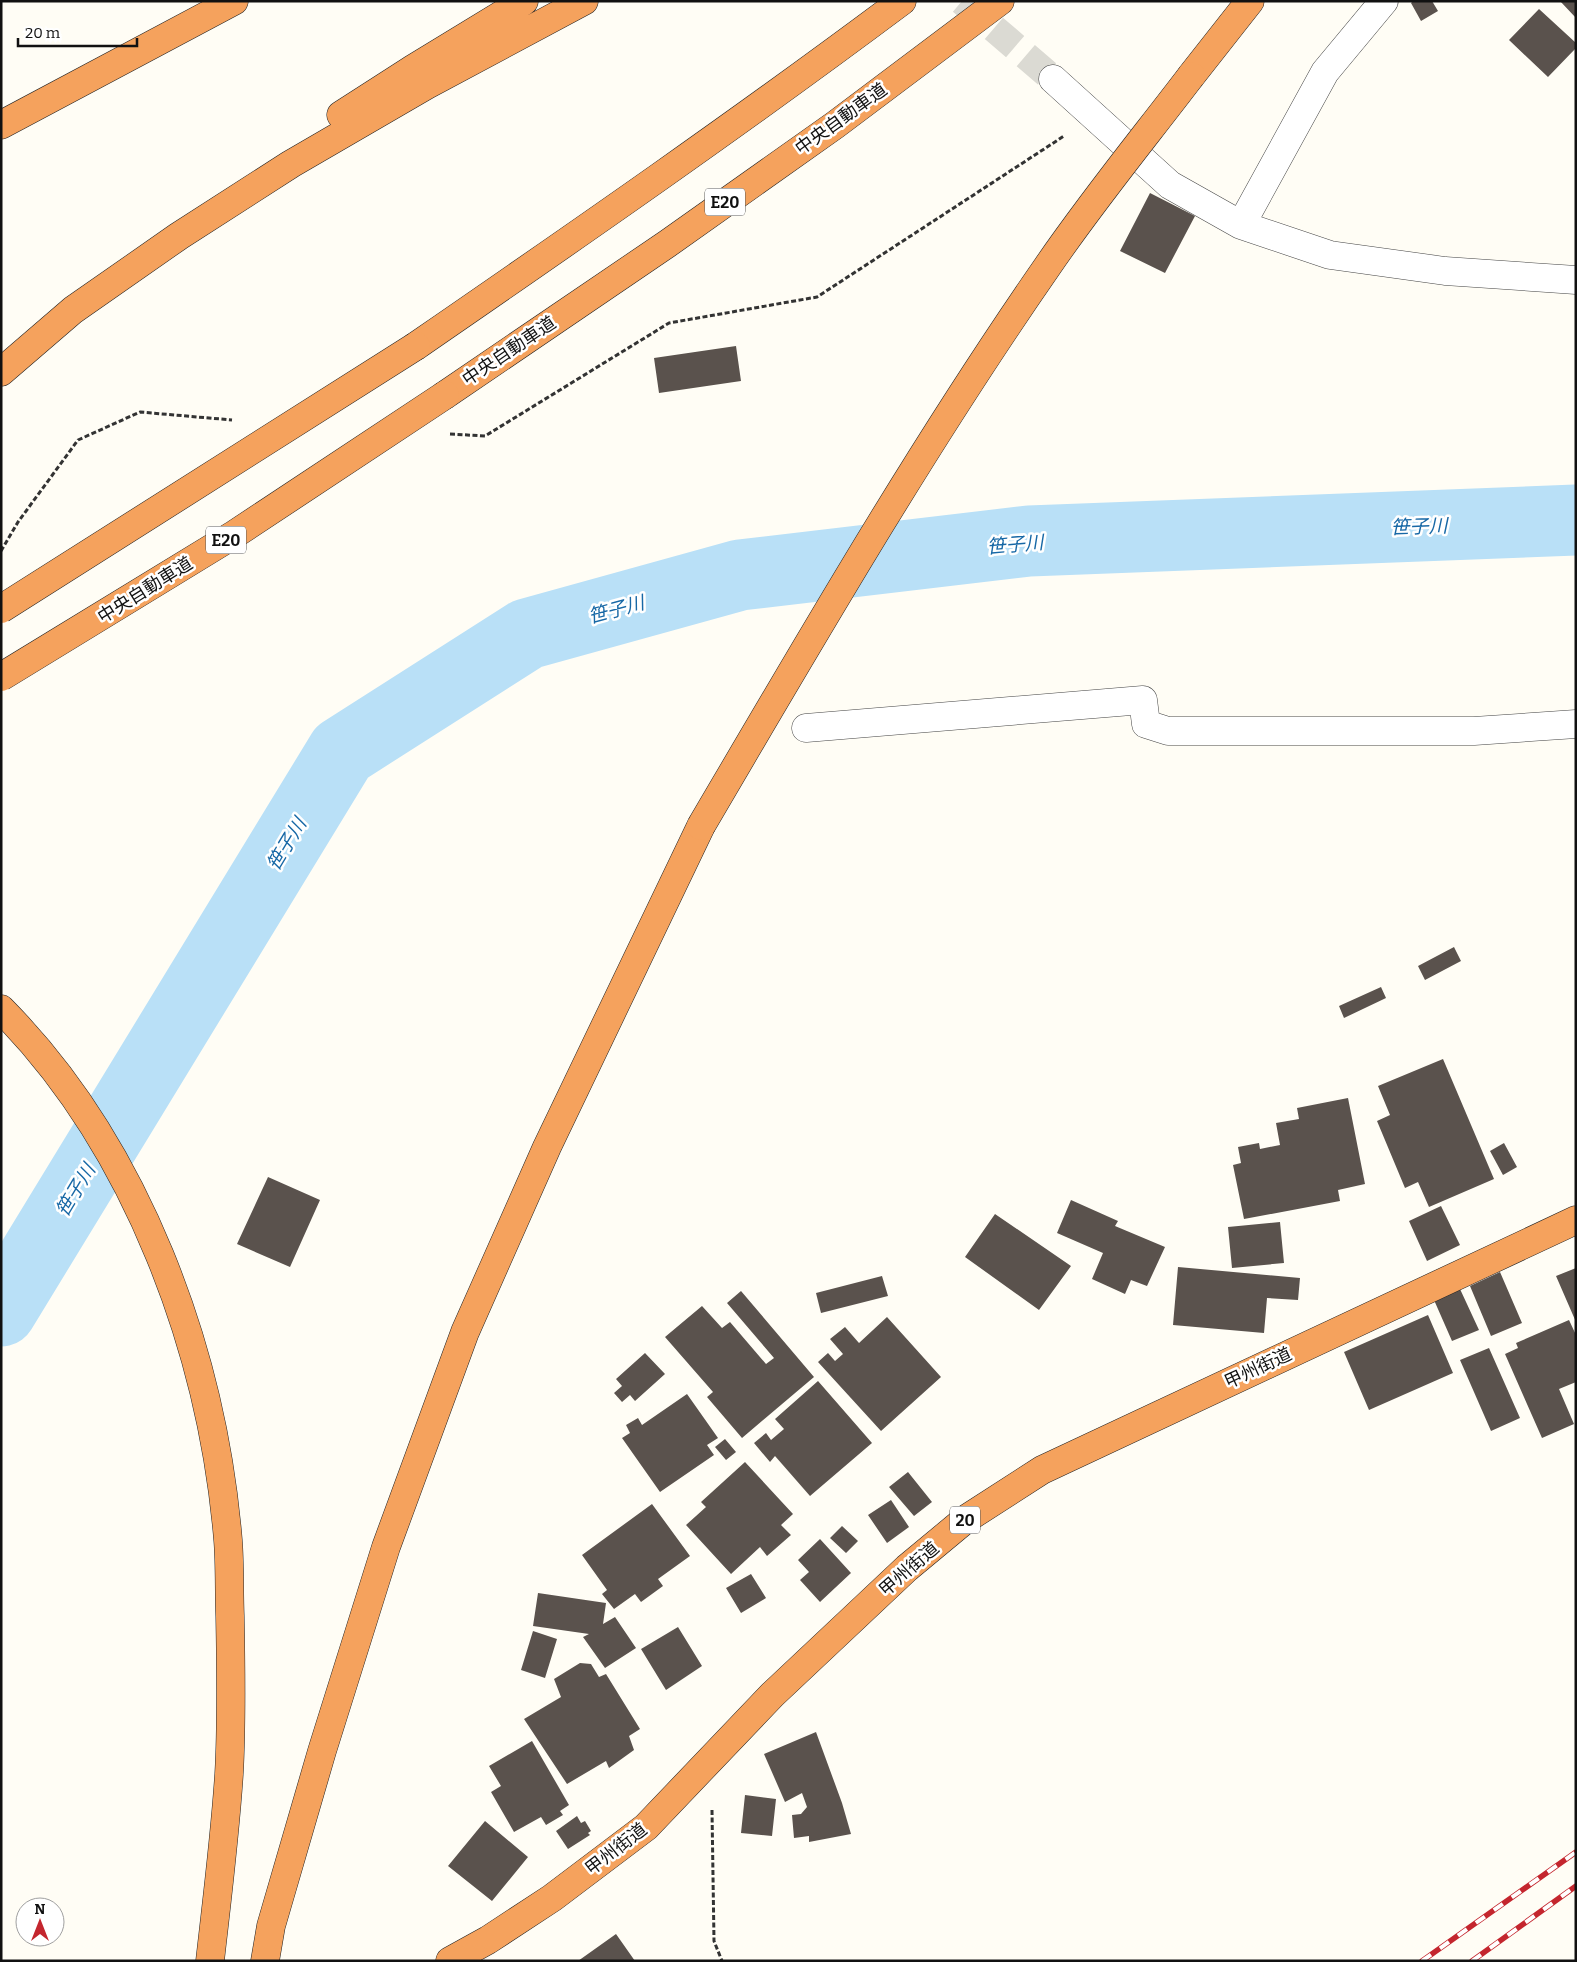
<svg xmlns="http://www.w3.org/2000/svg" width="1577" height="1962" viewBox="0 0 1577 1962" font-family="Bitter,'Noto Sans JP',serif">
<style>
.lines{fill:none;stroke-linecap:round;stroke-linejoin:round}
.river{stroke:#b9e0f7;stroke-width:71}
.building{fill:#5a524d}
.minor-tunnel{stroke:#dbdad3;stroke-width:28;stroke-dasharray:28 14;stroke-linecap:butt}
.minor-casing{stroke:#444;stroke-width:29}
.highway-casing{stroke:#222;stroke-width:29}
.path{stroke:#333;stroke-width:3;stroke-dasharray:5 2.5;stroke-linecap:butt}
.minor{stroke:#fff;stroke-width:28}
.highway{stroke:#f5a25d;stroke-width:28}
.rail-casing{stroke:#c4262e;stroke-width:5.5}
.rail{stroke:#fff;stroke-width:4;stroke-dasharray:11;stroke-linecap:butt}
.highway-bridge-casing{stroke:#222;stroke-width:29;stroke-linecap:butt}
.highway-bridge{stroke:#f5a25d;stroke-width:28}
.labels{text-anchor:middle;stroke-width:5;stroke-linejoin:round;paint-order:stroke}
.shield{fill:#fff;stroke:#585858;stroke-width:1}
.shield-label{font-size:16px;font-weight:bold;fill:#111}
.street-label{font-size:18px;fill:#111;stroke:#fff}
.water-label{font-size:19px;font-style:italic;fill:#1768a6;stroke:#fff}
</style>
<rect width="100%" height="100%" fill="#fffdf5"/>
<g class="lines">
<path class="river" d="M1 1311 342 752 527 634 740 575 1029 541 1576 520"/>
</g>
<path class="building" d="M1413 1H1432L1438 11 1421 21 1411 3Z
M1560 1H1576V18Z
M1539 9 1576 43V48L1548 77 1509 40Z
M1150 193 1195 216 1165 273 1120 251Z
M736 346 741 381 659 393 654 358Z
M1454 947 1461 961 1425 980 1418 966Z
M1381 987 1386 998 1344 1018 1339 1006Z
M1443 1059 1494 1179 1429 1207 1418 1182 1405 1188 1377 1121 1390 1115 1378 1086Z
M1348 1098 1365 1184 1338 1190 1340 1201 1244 1219 1233 1165 1241 1163 1238 1147 1259 1143 1260 1149 1280 1145 1276 1123 1299 1119 1297 1108Z
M1504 1143 1517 1167 1503 1175 1490 1151Z
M268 1177 320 1200 290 1267 237 1244Z
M1071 1200 1118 1221 1115 1226 1165 1247 1147 1286 1131 1280 1125 1294 1092 1279 1103 1253 1057 1233Z
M1441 1206 1460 1245 1427 1261 1409 1221Z
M995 1214 1071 1266 1039 1310 965 1257Z
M1280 1222 1284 1263 1232 1268 1228 1227Z
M1178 1267 1300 1278 1298 1300 1267 1298 1264 1333 1173 1325Z
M1576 1268V1322L1556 1276Z
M1500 1272 1522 1323 1491 1336 1470 1286Z
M882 1276 888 1296 821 1313 816 1293Z
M1460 1289 1479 1330 1452 1341 1434 1300Z
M741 1291 814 1377 742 1438 707 1397 713 1392 665 1337 702 1306 722 1328 730 1322 766 1364 774 1358 727 1303Z
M1428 1315 1453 1373 1369 1410 1344 1352Z
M887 1317 941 1377 881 1431 818 1362 828 1353 835 1361 843 1354 830 1339 845 1327 859 1343Z
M1569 1320 1576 1335V1382L1559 1389 1574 1424 1542 1438 1505 1354 1518 1348 1516 1343Z
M1489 1348 1520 1418 1491 1431 1460 1360Z
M645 1353 665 1374 635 1401 630 1395 622 1402 614 1393 622 1386 616 1379Z
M818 1381 872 1443 810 1496 775 1456 770 1462 754 1443 766 1433 771 1440 784 1429 775 1419Z
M687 1394 718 1438 707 1445 714 1455 660 1492 622 1438 630 1433 626 1425 638 1418 642 1425Z
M725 1439 736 1452 726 1460 715 1447Z
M745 1462 793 1514 781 1525 791 1535 767 1556 760 1547 731 1574 686 1525 706 1507 701 1502Z
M908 1472 932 1502 914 1516 889 1487Z
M891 1500 909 1527 887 1543 868 1515Z
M652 1504 690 1556 658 1579 663 1586 641 1602 635 1594 614 1609 602 1594 607 1590 582 1555Z
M842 1526 858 1541 846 1553 830 1538Z
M820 1539 851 1573 820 1602 800 1580 809 1572 798 1560Z
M751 1574 766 1598 741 1613 726 1588Z
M538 1593 606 1603 603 1624 615 1617 636 1648 605 1668 583 1637 589 1634 533 1626Z
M678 1627 702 1666 666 1690 641 1649Z
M533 1631 557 1639 545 1678 521 1670Z
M580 1663 591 1664 599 1677 606 1674 640 1729 629 1736 634 1750 609 1768 606 1761 567 1784 524 1719 561 1697 554 1679Z
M816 1732 842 1803 851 1834 809 1842V1836L794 1838 792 1815 801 1814 807 1807 802 1793 785 1802 764 1754Z
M532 1741 569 1805 560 1811 563 1815 546 1825 541 1817 514 1832 491 1792 501 1786 489 1766Z
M745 1795 776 1799 772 1836 741 1833Z
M577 1816 581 1823 585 1821 591 1831 588 1833 590 1835 568 1849 556 1831Z
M485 1821 528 1857 492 1901 448 1866Z
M616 1934 635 1961H578Z"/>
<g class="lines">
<path class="minor-tunnel" d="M962 1 1053 79"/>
<g class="minor-casing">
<path id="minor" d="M1053 79 1170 185 1241 225 1330 255 1445 271 1576 280
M1241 225 1325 72 1384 1
M806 728 1143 700 1146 724 1168 731H1474L1576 724"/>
</g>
<g class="highway-casing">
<path id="highway" d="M1191 76 1250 1
M341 115 411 70 524 1
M1 125 234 1
M416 346C580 233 743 120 902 1
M1 372 73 310 179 236 291 164 427 85 584 1
M445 395 667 244 835 125 1000 1
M1 1009C137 1146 212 1350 228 1540 230 1565 229 1591 230 1616 231 1669 232 1722 229 1774 225 1836 217 1899 210 1961
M265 1961 271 1926 322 1751 386 1547 465 1332 547 1147 701 826
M450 1961 488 1940 552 1898 646 1827 772 1695 907 1568 966 1519 1042 1470 1576 1220"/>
</g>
<path class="path" d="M450 434 485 436 669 323 817 297 1064 136
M1 551 18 522 78 440 140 412 232 420
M712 1810 714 1941 722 1961"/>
<use href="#minor" class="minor"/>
<use href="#highway" class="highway"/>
<g class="rail-casing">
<path id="rail" d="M1422 1961 1576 1852
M1472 1961 1576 1886"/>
</g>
<use href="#rail" class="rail"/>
<g class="highway-bridge-casing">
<path id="highway-bridge" d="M1 609 416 346
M1 677 235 534 445 395
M701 826C812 637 922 447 1047 267 1092 201 1143 139 1191 76"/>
</g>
<use href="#highway-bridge" class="highway-bridge"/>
</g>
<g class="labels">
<g class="shield">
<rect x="705" y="188.5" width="40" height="27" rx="4"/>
<rect x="206" y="526.5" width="40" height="27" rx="4"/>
<rect x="950" y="1506.5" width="30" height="27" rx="4"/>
</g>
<g class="shield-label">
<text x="725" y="208">E20</text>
<text x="226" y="546">E20</text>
<text x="965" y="1526">20</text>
</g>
<g class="street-label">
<text transform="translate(841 119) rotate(-36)" y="6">中央自動車道</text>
<text transform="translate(509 351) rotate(-34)" y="6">中央自動車道</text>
<text transform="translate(145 590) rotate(-32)" y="6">中央自動車道</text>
<text transform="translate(1258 1368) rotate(-25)" y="6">甲州街道</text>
<text transform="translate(909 1569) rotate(-41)" y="6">甲州街道</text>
<text transform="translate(616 1849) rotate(-38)" y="6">甲州街道</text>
</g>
<g class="water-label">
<text transform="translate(1419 526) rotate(-2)" y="7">笹子川</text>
<text transform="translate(1015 544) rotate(-5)" y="7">笹子川</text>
<text transform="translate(616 609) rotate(-15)" y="7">笹子川</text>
<text transform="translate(286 844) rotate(-59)" y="7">笹子川</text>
<text transform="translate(75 1190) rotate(-59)" y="7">笹子川</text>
</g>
</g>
<rect width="1577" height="1962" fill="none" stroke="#111111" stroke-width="5"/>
<g transform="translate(40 1922)"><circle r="24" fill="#ffffff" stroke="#a0a0a0"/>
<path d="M0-4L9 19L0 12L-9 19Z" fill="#c4262e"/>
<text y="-8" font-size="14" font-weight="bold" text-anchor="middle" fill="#111111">N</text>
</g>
<path d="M18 38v8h119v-8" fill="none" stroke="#111111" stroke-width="2.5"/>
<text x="25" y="38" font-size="15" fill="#111111" stroke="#ffffff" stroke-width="4" paint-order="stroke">20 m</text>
</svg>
